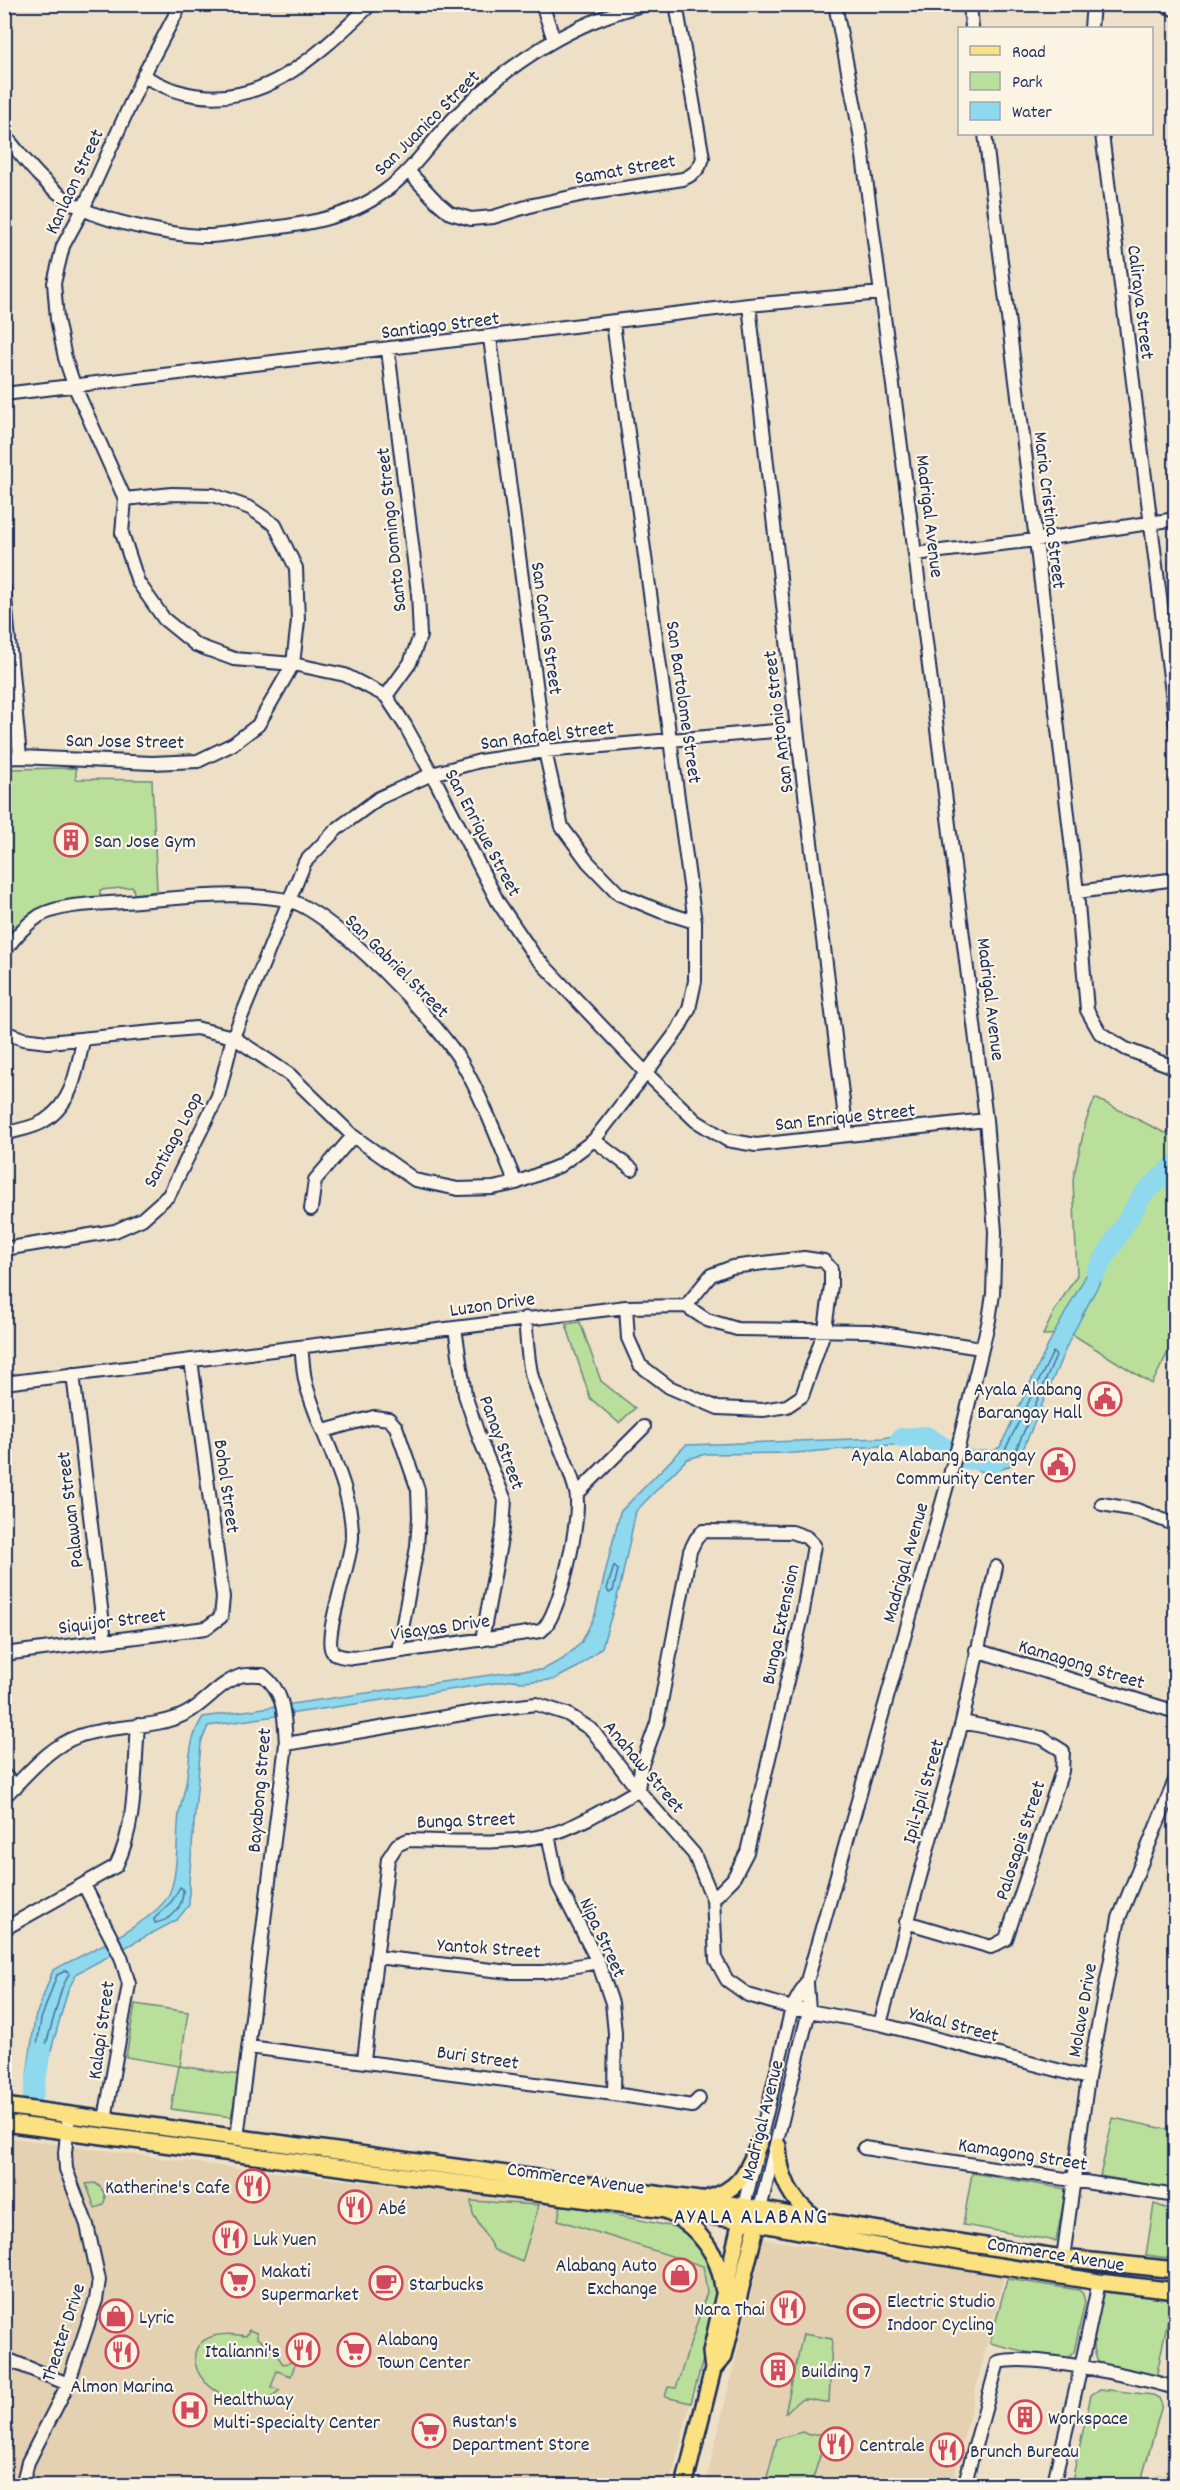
<svg xmlns="http://www.w3.org/2000/svg" width="1180" height="2490" viewBox="0 0 1180 2490" font-family="Dekko,sans-serif">
<style>
.built{fill:#e4d1b2}
.green{fill:#badf9a;stroke:#6a877c;stroke-width:1.5}
.water{fill:#8ed9ee;stroke:#6095b4;stroke-width:1.5}
.lines{fill:none;stroke-linecap:round;stroke-linejoin:round}
.shore{stroke:#497398;stroke-width:1.5}
.river{stroke:#8ed9ee;stroke-width:20}
.minor-casing{stroke:#1b2f5e;stroke-width:16}
.major-casing{stroke:#1b2f5e;stroke-width:20}
.minor{stroke:#fcf5e5;stroke-width:12}
.major{stroke:#fbe180;stroke-width:15}
.labels{text-anchor:middle;stroke-width:4.5;stroke-linejoin:round;paint-order:stroke}
.street-label{font-size:20px;fill:#1b2f5e;stroke:#fcf5e5}
.poi-label{font-size:20px;fill:#1b2f5e;stroke:#fcf5e5;text-anchor:start}
.quarter-label{font-size:22px;letter-spacing:1.5px;fill:#1b2f5e;stroke:#fcf5e5}
</style>
<rect width="100%" height="100%" fill="#eee0c7"/>
<filter id="ink" filterUnits="userSpaceOnUse"><feTurbulence type="fractalNoise" baseFrequency=".0167" numOctaves="2"/><feDisplacementMap in="SourceGraphic" scale="12" xChannelSelector="R" yChannelSelector="G"/><feConvolveMatrix kernelMatrix="1 2 1 2 8 2 1 2 1" color-interpolation-filters="sRGB"/></filter>
<g filter="url(#ink)">
<path class="built" d="M5 2137 228 2167 561 2204 684 2229 697 2242 717 2297 670 2485 5 2486Z
M764 2239 1004 2276 952 2485 705 2486Z
M1175 2427V2482L1160 2485 1154 2479 1157 2473 1165 2475 1171 2440 1165 2438 1167 2431 1168 2428Z"/>
<path class="green" d="M76 768V779L152 780 157 891 134 894 133 887 100 890V897C65 904 28 906 5 938V769Z
M1095 1098 1165 1133 1175 1129V1338L1152 1384 1072 1334 1043 1335 1055 1310 1077 1275 1073 1179 1086 1121Z
M580 1322 601 1381 635 1408 619 1423 590 1398 566 1324Z
M135 2004 188 2012 180 2066 240 2075 231 2117 171 2109 179 2066 126 2057Z
M1113 2118 1175 2131V2189L1100 2176Z
M972 2173 1066 2189 1056 2241 963 2225Z
M95 2183C105 2189 111 2205 95 2208L86 2184Z
M471 2201 539 2205 522 2262 494 2250 473 2214Z
M561 2204 684 2229C697 2242 709 2258 715 2275 723 2298 698 2376 691 2403L665 2397 668 2387 676 2388 707 2292 703 2266 558 2220Z
M1154 2204 1175 2211V2259L1146 2255Z
M1007 2279 1079 2290 1083 2294 1085 2302 1074 2352 1066 2360H1058L990 2343Z
M1105 2290 1172 2299 1156 2378 1099 2364C1087 2343 1100 2312 1105 2290Z
M249 2330 257 2333V2338L272 2348 283 2364 296 2361 291 2376 277 2371 271 2387 280 2390C272 2398 261 2400 250 2400 189 2401 166 2322 246 2336Z
M803 2334 832 2339 829 2402C818 2403 805 2394 796 2403 792 2406 789 2410 785 2413Z
M1100 2389 1153 2395 1159 2398 1162 2405 1140 2485H1071L1091 2395Z
M802 2432 809 2435 827 2433 811 2485H765L777 2439Z"/>
<path class="water" d="M1102 1246 1114 1255 1069 1341 1018 1461C1001 1471 988 1477 971 1467L976 1451H993L1000 1447 1051 1339Z
M916 1432 951 1445 945 1454 928 1445H891L795 1453 706 1454 687 1459 636 1511 620 1587 602 1647 578 1667 553 1680 520 1682 515 1680 208 1726 201 1743 189 1881V1905L177 1920 77 1973 68 1990 43 2079 27 2076 35 2018 53 1970C82 1955 153 1923 168 1896 179 1876 176 1837 179 1814 181 1804 184 1793 186 1783 190 1759 189 1738 203 1717L524 1670H542L563 1659 581 1643 595 1615 620 1512 686 1445 882 1438Z"/>
<g class="lines">
<path class="shore" d="M1053 1352 1056 1356 1013 1457C1004 1463 992 1470 980 1465L981 1458 994 1457 1005 1450Z
M614 1566 618 1570 613 1591 609 1593 607 1589Z
M180 1887 183 1890C183 1908 172 1920 155 1923L154 1919 172 1901Z
M67 1970 69 1974 62 1988 40 2066 36 2068 34 2065 41 2019 57 1975Z"/>
<path class="river" d="M1096 1272 1143 1194 1176 1164
M901 1438 926 1436 964 1459 995 1462 998 1459
M33 2096 41 2052"/>
<g class="minor-casing">
<path id="minor" d="M181 4 143 76 83 209 63 246 54 283 57 319 65 358 74 385 125 499 122 533 138 582 164 619 196 645 234 659 293 664 345 675 386 696 405 725 432 774 498 902 534 955 646 1073 696 1121 727 1140 756 1145 986 1120
M542 4 554 40
M970 4 972 28
M1161 4 1176 10
M1091 28 1093 4
M143 76C154 81 166 88 177 91 257 116 318 55 371 4
M4 134C26 162 50 193 83 209 111 223 179 237 211 236 226 235 241 232 256 230 301 225 348 219 385 191 414 170 432 140 457 115 509 63 574 21 647 4
M985 134 1036 540 1077 892 1087 1010 1100 1033 1126 1049 1176 1068
M1102 134 1176 725
M408 171 437 202 450 213 471 219 493 217 533 205 585 194 683 179C694 174 699 170 703 158L676 4
M749 305 797 729 847 1134
M490 338 545 751 562 827 588 862 619 894 660 911 695 922
M4 394 749 305 881 293
M915 554 1036 540 1176 519
M4 588 20 757
M386 696 410 663 420 636 418 593 388 350
M4 758 20 757 152 763 198 761 233 744 258 725 293 664 298 621 296 568 275 525 250 508 213 495 172 494 125 499
M1077 892 1176 879
M4 952C14 938 25 925 39 916 63 902 110 904 138 901 186 897 239 891 287 900 331 909 438 1023 462 1063 484 1101 499 1143 516 1183
M4 1032 23 1039 48 1042 196 1028 233 1037 290 1075 353 1136 415 1180 458 1189 493 1188 516 1183 559 1166 594 1140 646 1073 678 1030 689 1009 695 981V922L613 323
M4 1134C17 1130 34 1128 44 1121 73 1103 77 1070 83 1040
M594 1140 632 1169
M311 1209 315 1180 353 1136
M4 1249 115 1231 142 1219 169 1195 218 1096 233 1037 305 862 337 829 379 798 432 774 480 761 545 751 797 729
M626 1307 628 1338 640 1365 669 1387 718 1408 763 1410 787 1406 802 1396 825 1329 831 1286V1269L824 1261 804 1258 732 1267 711 1275 686 1306
M455 1328 465 1395 480 1440 505 1500 503 1528 482 1640
M301 1348C303 1360 303 1373 306 1384 320 1436 353 1484 352 1538 351 1562 323 1636 332 1651 336 1657 346 1657 353 1658L541 1631C560 1617 582 1515 576 1492 566 1453 544 1416 532 1377 527 1358 527 1337 525 1318
M73 1374 105 1641
M4 1383 626 1307 686 1306 707 1320 737 1329 869 1331 981 1348
M324 1431 374 1417 389 1419 396 1427 418 1490 419 1517 417 1547 398 1651
M577 1494 644 1427
M1102 1504 1137 1510 1176 1525
M976 1650 1176 1712
M4 1654 206 1628 221 1617 223 1597 191 1360
M286 1744 486 1710 536 1704 567 1714 592 1730 638 1790 694 1854 713 1899 716 1960 727 1980 748 1995 792 2008 880 2024 1088 2078
M4 1775 17 1786
M4 1797C26 1776 49 1746 79 1736 111 1724 156 1730 187 1713 206 1703 219 1683 240 1676 247 1674 256 1675 263 1675 286 1693 284 1717 286 1744L237 2138
M548 1834 558 1884 598 1962 612 2003 615 2033 614 2094
M84 1885 121 1957 129 1984 105 2119
M906 1922 991 1947 1006 1939 1062 1771 1063 1751 1042 1738 962 1722
M4 1929 116 1866C137 1824 134 1772 138 1725
M376 1957 510 1972H544L598 1962
M880 2024 962 1722 996 1567
M249 2047 614 2094 692 2106 699 2099
M364 2060 388 1859 397 1845 408 1840C454 1841 502 1845 547 1835 576 1828 612 1805 638 1790L641 1767 657 1723 690 1551 696 1539 703 1531 792 1532 806 1537 814 1545 802 1617 747 1852 733 1879 713 1899
M864 2148 1176 2196
M744 2206 792 2008 807 1981 959 1443 989 1320 993 1294 995 1232 986 1120 915 554 860 133 835 4
M760 2209 809 2011 807 1983
M1063 2258 1088 2078 1119 1918 1176 1778
M4 2358 68 2384
M22 2486 28 2462 68 2384 96 2300 99 2280 87 2225 66 2169 65 2153 69 2114
M964 2486 998 2362C1033 2353 1137 2377 1176 2388
M1053 2486 1081 2367 1099 2282"/>
</g>
<g class="major-casing">
<path id="major" d="M4 2106 744 2206 827 2222 1063 2258 1176 2270
M4 2123 741 2220 905 2251 1099 2282 1176 2291
M778 2146C779 2176 790 2200 815 2218
M706 2199C740 2190 747 2172 760 2141
M670 2213C699 2227 720 2256 723 2288
M713 2369 724 2356 759 2215
M684 2486 713 2369 711 2352 743 2211"/>
</g>
<use href="#minor" class="minor"/>
<use href="#major" class="major"/>
</g>
</g>
<defs>
<g id="building-ring" transform="scale(1.725)"><circle r="9.5" fill="#fcf5e5" stroke="#d1495b" stroke-width="1.5"/><path d="M-4-6H4V6H1V3H-1V6H-4ZM-2.5-4.3h1.7v1.8h-1.7ZM.8-4.3h1.7v1.8H.8ZM-2.5-1h1.7V.8h-1.7ZM.8-1h1.7V.8H.8Z" fill="#d1495b"/></g>
<g id="civic-ring" transform="scale(1.725)"><circle r="9.5" fill="#fcf5e5" stroke="#d1495b" stroke-width="1.5"/><path d="M-.6-6.5H3V-4.5H.6V-3L4-1V1h2V6H-6V1h2V-1L-.6-3ZM-1.2 2.5V6h2.4V2.5Z" fill="#d1495b"/></g>
<g id="restaurant-ring" transform="scale(1.725)"><circle r="9.5" fill="#fcf5e5" stroke="#d1495b" stroke-width="1.5"/><path d="M-5-6h1v4h1v-4h1v4h1v-4h1v5L-1.5 .5V6h-2V.5L-5-1ZM5-6V6H3V1.5H1.5Q1.5-4 5-6Z" fill="#d1495b"/></g>
<g id="shop-ring" transform="scale(1.725)"><circle r="9.5" fill="#fcf5e5" stroke="#d1495b" stroke-width="1.5"/><path d="M-5-2.5h2.3a2.7 3.5 0 0 1 5.4 0H5L5.5 6h-11ZM-1.5-2.5h3a1.5 2.3 0 0 0-3 0Z" fill="#d1495b"/></g>
<g id="supermarket-ring" transform="scale(1.725)"><circle r="9.5" fill="#fcf5e5" stroke="#d1495b" stroke-width="1.5"/><path d="M-6-5.5h2.5l.6 2H6L4.5 2H-2.5L-4.4-4H-6ZM-1.5 3.2a1.3 1.3 0 1 0 .1 0ZM3 3.2a1.3 1.3 0 1 0 .1 0Z" fill="#d1495b"/></g>
<g id="cafe-ring" transform="scale(1.725)"><circle r="9.5" fill="#fcf5e5" stroke="#d1495b" stroke-width="1.5"/><path d="M-5.5-4.5H6V0H3Q3 3.5 0 3.5H-2.5Q-5.5 3.5-5.5 0ZM3-3.2v2h1.7v-2ZM-6 4.5H4V6H-6Z" fill="#d1495b"/></g>
<g id="stadium-ring" transform="scale(1.725)"><circle r="9.5" fill="#fcf5e5" stroke="#d1495b" stroke-width="1.5"/><path d="M0-5a6.5 5 0 1 0 0 10a6.5 5 0 1 0 0-10ZM-3.5-1.8h7v3.6h-7Z" fill="#d1495b"/></g>
<g id="hospital-ring" transform="scale(1.725)"><circle r="9.5" fill="#fcf5e5" stroke="#d1495b" stroke-width="1.5"/><path d="M-5-5h3v3.5h4V-5h3V5h-3V1.5h-4V5h-3Z" fill="#d1495b"/></g>
</defs>
<g fill-rule="evenodd">
<use href="#building-ring" x="71" y="840"/>
<use href="#civic-ring" x="1105" y="1399"/>
<use href="#civic-ring" x="1058" y="1465"/>
<use href="#restaurant-ring" x="253" y="2186"/>
<use href="#restaurant-ring" x="355" y="2207"/>
<use href="#restaurant-ring" x="230" y="2238"/>
<use href="#shop-ring" x="680" y="2275"/>
<use href="#supermarket-ring" x="238" y="2281"/>
<use href="#cafe-ring" x="386" y="2283"/>
<use href="#restaurant-ring" x="788" y="2308"/>
<use href="#stadium-ring" x="864" y="2311"/>
<use href="#shop-ring" x="116" y="2316"/>
<use href="#restaurant-ring" x="303" y="2350"/>
<use href="#supermarket-ring" x="354" y="2350"/>
<use href="#restaurant-ring" x="122" y="2352"/>
<use href="#building-ring" x="778" y="2370"/>
<use href="#hospital-ring" x="190" y="2410"/>
<use href="#building-ring" x="1025" y="2417"/>
<use href="#supermarket-ring" x="429" y="2431"/>
<use href="#restaurant-ring" x="836" y="2444"/>
<use href="#restaurant-ring" x="947" y="2450"/>
</g>
<g class="labels">
<g class="street-label">
<text transform="translate(426 122) rotate(-45)" y="7">San Juanico Street</text>
<text transform="translate(625 168) rotate(-10)" y="7">Samat Street</text>
<text transform="translate(73 181) rotate(-65)" y="7">Kanlaon Street</text>
<text transform="translate(1142 302) rotate(83)" y="7">Caliraya Street</text>
<text transform="translate(440 324) rotate(-7)" y="7">Santiago Street</text>
<text transform="translate(1051 510) rotate(83)" y="7">Maria Cristina Street</text>
<text transform="translate(931 516) rotate(83)" y="7">Madrigal Avenue</text>
<text transform="translate(390 530) rotate(-96)" y="7">Santo Domingo Street</text>
<text transform="translate(548 628) rotate(82)" y="7">San Carlos Street</text>
<text transform="translate(685 702) rotate(82)" y="7">San Bartolome Street</text>
<text transform="translate(777 722) rotate(-97)" y="7">San Antonio Street</text>
<text transform="translate(547 734) rotate(-7)" y="7">San Rafael Street</text>
<text transform="translate(125 740) rotate(1)" y="7">San Jose Street</text>
<text transform="translate(484 832) rotate(62)" y="7">San Enrique Street</text>
<text transform="translate(398 965) rotate(45)" y="7">San Gabriel Street</text>
<text transform="translate(992 999) rotate(83)" y="7">Madrigal Avenue</text>
<text transform="translate(845 1116) rotate(-6)" y="7">San Enrique Street</text>
<text transform="translate(172 1139) rotate(-62)" y="7">Santiago Loop</text>
<text transform="translate(492 1303) rotate(-8)" y="7">Luzon Drive</text>
<text transform="translate(503 1442) rotate(70)" y="7">Panay Street</text>
<text transform="translate(228 1486) rotate(82)" y="7">Bohol Street</text>
<text transform="translate(69 1510) rotate(-97)" y="7">Palawan Street</text>
<text transform="translate(904 1562) rotate(-74)" y="7">Madrigal Avenue</text>
<text transform="translate(112 1620) rotate(-7)" y="7">Siquijor Street</text>
<text transform="translate(779 1624) rotate(-78)" y="7">Bunga Extension</text>
<text transform="translate(440 1626) rotate(-8)" y="7">Visayas Drive</text>
<text transform="translate(1082 1663) rotate(17)" y="7">Kamagong Street</text>
<text transform="translate(645 1766) rotate(50)" y="7">Anahaw Street</text>
<text transform="translate(258 1790) rotate(-85)" y="7">Bayabong Street</text>
<text transform="translate(922 1791) rotate(-74)" y="7">Ipil-Ipil Street</text>
<text transform="translate(466 1819) rotate(-2)" y="7">Bunga Street</text>
<text transform="translate(1019 1840) rotate(-72)" y="7">Palosapis Street</text>
<text transform="translate(604 1937) rotate(65)" y="7">Nipa Street</text>
<text transform="translate(489 1947) rotate(4)" y="7">Yantok Street</text>
<text transform="translate(1081 2010) rotate(-80)" y="7">Molave Drive</text>
<text transform="translate(954 2023) rotate(15)" y="7">Yakal Street</text>
<text transform="translate(100 2030) rotate(-82)" y="7">Kalapi Street</text>
<text transform="translate(478 2056) rotate(8)" y="7">Buri Street</text>
<text transform="translate(761 2120) rotate(-76)" y="7">Madrigal Avenue</text>
<text transform="translate(1023 2153) rotate(9)" y="7">Kamagong Street</text>
<text transform="translate(576 2177) rotate(8)" y="7">Commerce Avenue</text>
<text transform="translate(1056 2253) rotate(9)" y="7">Commerce Avenue</text>
<text transform="translate(62 2332) rotate(-72)" y="7">Theater Drive</text>
</g>
<g class="poi-label">
<text x="94" y="847">San Jose Gym</text>
<text x="1082" y="1395" text-anchor="end">Ayala Alabang<tspan x="1082" dy="23">Barangay Hall</tspan></text>
<text x="1035" y="1461" text-anchor="end">Ayala Alabang Barangay<tspan x="1035" dy="23">Community Center</tspan></text>
<text x="230" y="2193" text-anchor="end">Katherine's Cafe</text>
<text x="378" y="2214">Abé</text>
<text x="253" y="2245">Luk Yuen</text>
<text x="657" y="2271" text-anchor="end">Alabang Auto<tspan x="657" dy="23">Exchange</tspan></text>
<text x="261" y="2277">Makati<tspan x="261" dy="23">Supermarket</tspan></text>
<text x="409" y="2290">Starbucks</text>
<text x="887" y="2307">Electric Studio<tspan x="887" dy="23">Indoor Cycling</tspan></text>
<text x="765" y="2315" text-anchor="end">Nara Thai</text>
<text x="139" y="2323">Lyric</text>
<text x="377" y="2345">Alabang<tspan x="377" dy="23">Town Center</tspan></text>
<text x="280" y="2357" text-anchor="end">Italianni's</text>
<text x="801" y="2377">Building 7</text>
<text x="122" y="2392" text-anchor="middle">Almon Marina</text>
<text x="213" y="2405">Healthway<tspan x="213" dy="23">Multi-Specialty Center</tspan></text>
<text x="1048" y="2424">Workspace</text>
<text x="452" y="2427">Rustan's<tspan x="452" dy="23">Department Store</tspan></text>
<text x="859" y="2451">Centrale</text>
<text x="970" y="2457">Brunch Bureau</text>
</g>
<g class="quarter-label">
<text x="751" y="2223">AYALA ALABANG</text>
</g>
</g>
<rect width="1180" height="2490" fill="none" stroke="#fcf5e5" stroke-width="24"/>
<rect x="12" y="12" width="1156" height="2466" fill="none" stroke="#1b2f5e" stroke-width="2" filter="url(#ink)"/>
<rect x="958" y="27" width="195" height="108" fill="#fcf5e5" stroke="#a2a6af" stroke-width="1.5"/>
<rect x="970" y="46" width="30" height="9" fill="#fbe180" stroke="#a2a6af" stroke-width="1.5"/>
<text x="1012" y="57" font-size="18" fill="#1b2f5e">Road</text>
<rect x="970" y="72" width="30" height="18" fill="#badf9a" stroke="#a2a6af" stroke-width="1.5"/>
<text x="1012" y="87" font-size="18" fill="#1b2f5e">Park</text>
<rect x="970" y="102" width="30" height="18" fill="#8ed9ee" stroke="#a2a6af" stroke-width="1.5"/>
<text x="1012" y="117" font-size="18" fill="#1b2f5e">Water</text>
</svg>
